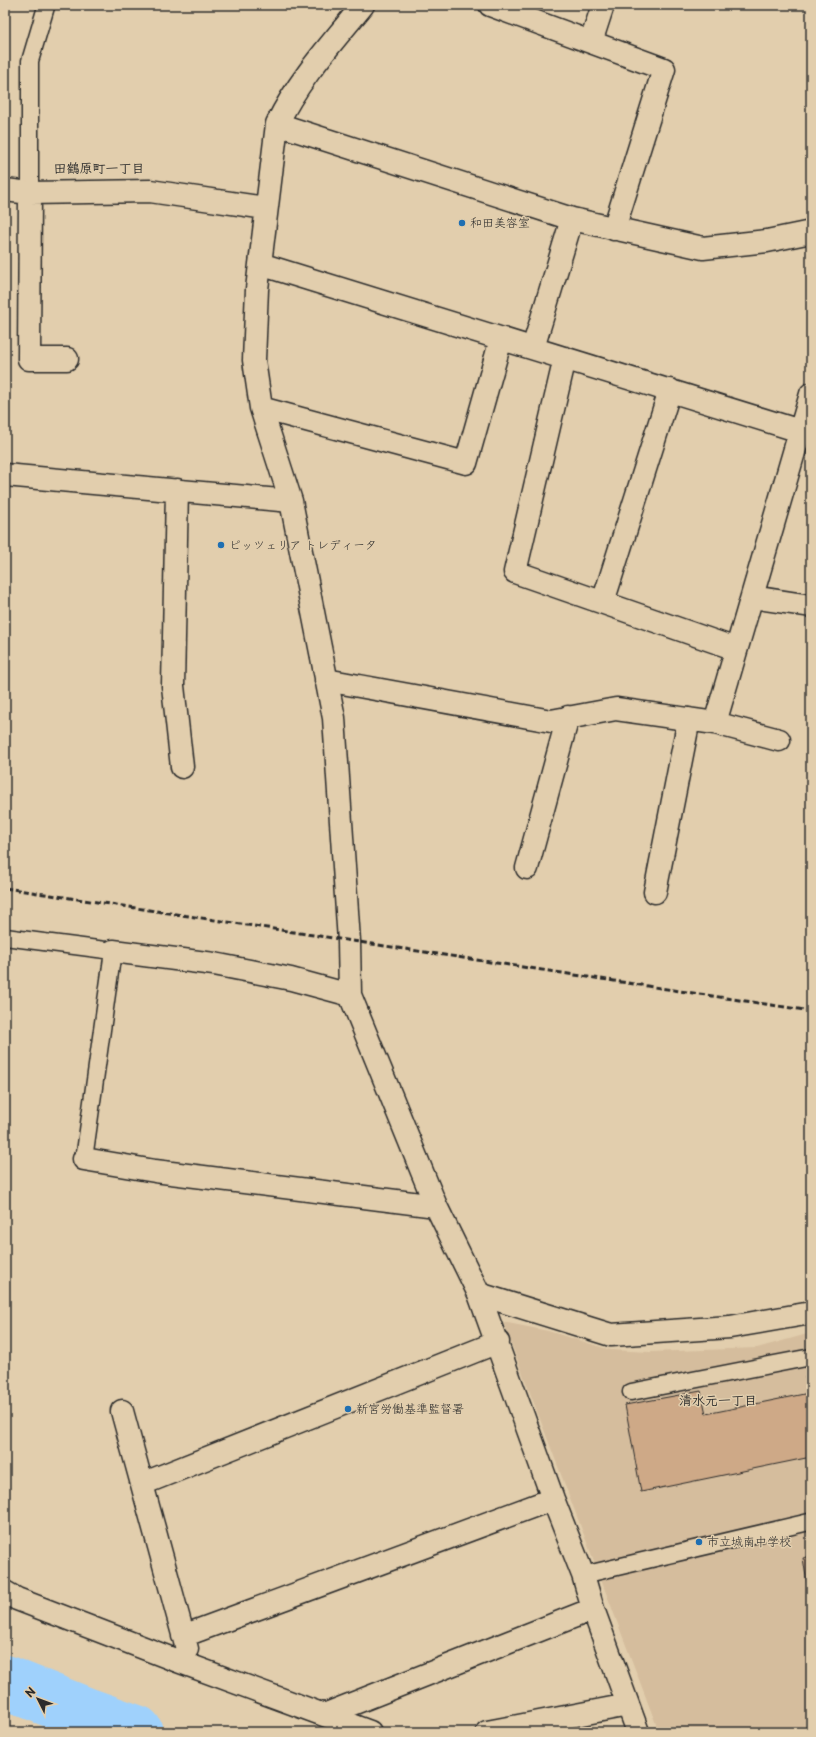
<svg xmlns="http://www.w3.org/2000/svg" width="816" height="1737" viewBox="0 0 816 1737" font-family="'Playpen Sans','Klee One',sans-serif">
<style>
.built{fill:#d5bd9d}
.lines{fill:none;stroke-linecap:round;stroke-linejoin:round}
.river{stroke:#9fd1fc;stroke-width:54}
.building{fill:#cea987;stroke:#2b2b2b}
.lane-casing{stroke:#2b2b2b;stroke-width:19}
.street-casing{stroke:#2b2b2b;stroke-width:25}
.lane{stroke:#e2cead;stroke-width:16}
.street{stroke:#e2cead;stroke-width:22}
.rail{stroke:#2b2b2b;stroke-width:3;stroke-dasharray:6 3;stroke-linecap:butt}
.poi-dot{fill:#1f6fb2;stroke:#e2cead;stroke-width:1.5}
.labels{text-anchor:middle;stroke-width:3;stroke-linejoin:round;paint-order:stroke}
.poi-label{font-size:12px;fill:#2b2b2b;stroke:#e2cead;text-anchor:start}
.neighbourhood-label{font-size:13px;font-weight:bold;fill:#2b2b2b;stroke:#e2cead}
</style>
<rect width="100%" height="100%" fill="#e2cead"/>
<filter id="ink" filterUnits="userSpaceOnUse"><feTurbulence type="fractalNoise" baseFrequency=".025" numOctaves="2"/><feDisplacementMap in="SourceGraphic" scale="8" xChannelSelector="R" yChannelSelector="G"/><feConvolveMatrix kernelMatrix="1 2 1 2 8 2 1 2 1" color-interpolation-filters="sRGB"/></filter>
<g filter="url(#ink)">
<path class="built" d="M503 1322 548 1331 611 1350 650 1352 757 1348 811 1333V1732H659Z"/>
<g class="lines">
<path class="river" d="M5 1682 88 1715 136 1732"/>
</g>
<path class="building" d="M811 1375V1457L641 1492 625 1405 701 1391 706 1414 809 1393 805 1377Z
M811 1556V1608L803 1558Z"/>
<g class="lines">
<g class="lane-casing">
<path id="lane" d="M30 193V61L46 7
M5 937 113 951 84 1159
M631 1392 811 1357
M583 1575 809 1522"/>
</g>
<g class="street-casing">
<path id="street" d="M363 5C332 43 298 80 277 124L257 289 254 360 261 408 291 501 334 718 349 941 350 995 436 1206 479 1294 553 1499 583 1575 593 1609 638 1732
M490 5 664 69 614 229
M591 42 603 5
M277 124 572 219 703 248 767 241 811 232
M5 190 30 193 150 191 266 208
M30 193 29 359H67
M260 264 800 431
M533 348 572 219
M565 358 515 572 736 649
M261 408 466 463 501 339
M5 475 291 501
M177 490 173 686 182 767
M752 597 811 606
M603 602 670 390
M326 680 551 721 616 709 715 723 779 740
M715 723 811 394
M527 868 568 717
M655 892 689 719
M113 951 214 964 291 979 350 995
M84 1159 155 1171 436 1206
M479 1294 611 1335 730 1327 811 1313
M122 1411 187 1649
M142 1484 498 1342
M5 1592 17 1599 175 1660 370 1732
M183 1636 553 1499
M324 1715 593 1609
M487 1732 628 1705"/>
</g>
<use href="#lane" class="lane"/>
<use href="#street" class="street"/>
<path class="rail" d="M5 888 811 1011"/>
</g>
</g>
<g class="poi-dot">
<circle cx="462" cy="223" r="4"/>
<circle cx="221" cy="545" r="4"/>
<circle cx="348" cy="1409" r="4"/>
<circle cx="699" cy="1542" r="4"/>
</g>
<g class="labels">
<g class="poi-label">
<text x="470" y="227">和田美容室</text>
<text x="229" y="549">ピッツェリア トレディータ</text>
<text x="356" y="1413">新宮労働基準監督署</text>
<text x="707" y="1546">市立城南中学校</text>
</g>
<g class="neighbourhood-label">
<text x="99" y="173">田鶴原町一丁目</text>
<text x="718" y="1405">清水元一丁目</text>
</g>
</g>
<rect width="816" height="1737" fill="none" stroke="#e2cead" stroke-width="20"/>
<rect x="10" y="10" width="796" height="1717" fill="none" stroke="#2b2b2b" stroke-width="1.5" filter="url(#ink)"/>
<g transform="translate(38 1699) rotate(312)" stroke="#e2cead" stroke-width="3" paint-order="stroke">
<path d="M0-3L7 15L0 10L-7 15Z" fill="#2b2b2b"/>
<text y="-6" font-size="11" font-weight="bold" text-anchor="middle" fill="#2b2b2b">N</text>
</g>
</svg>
